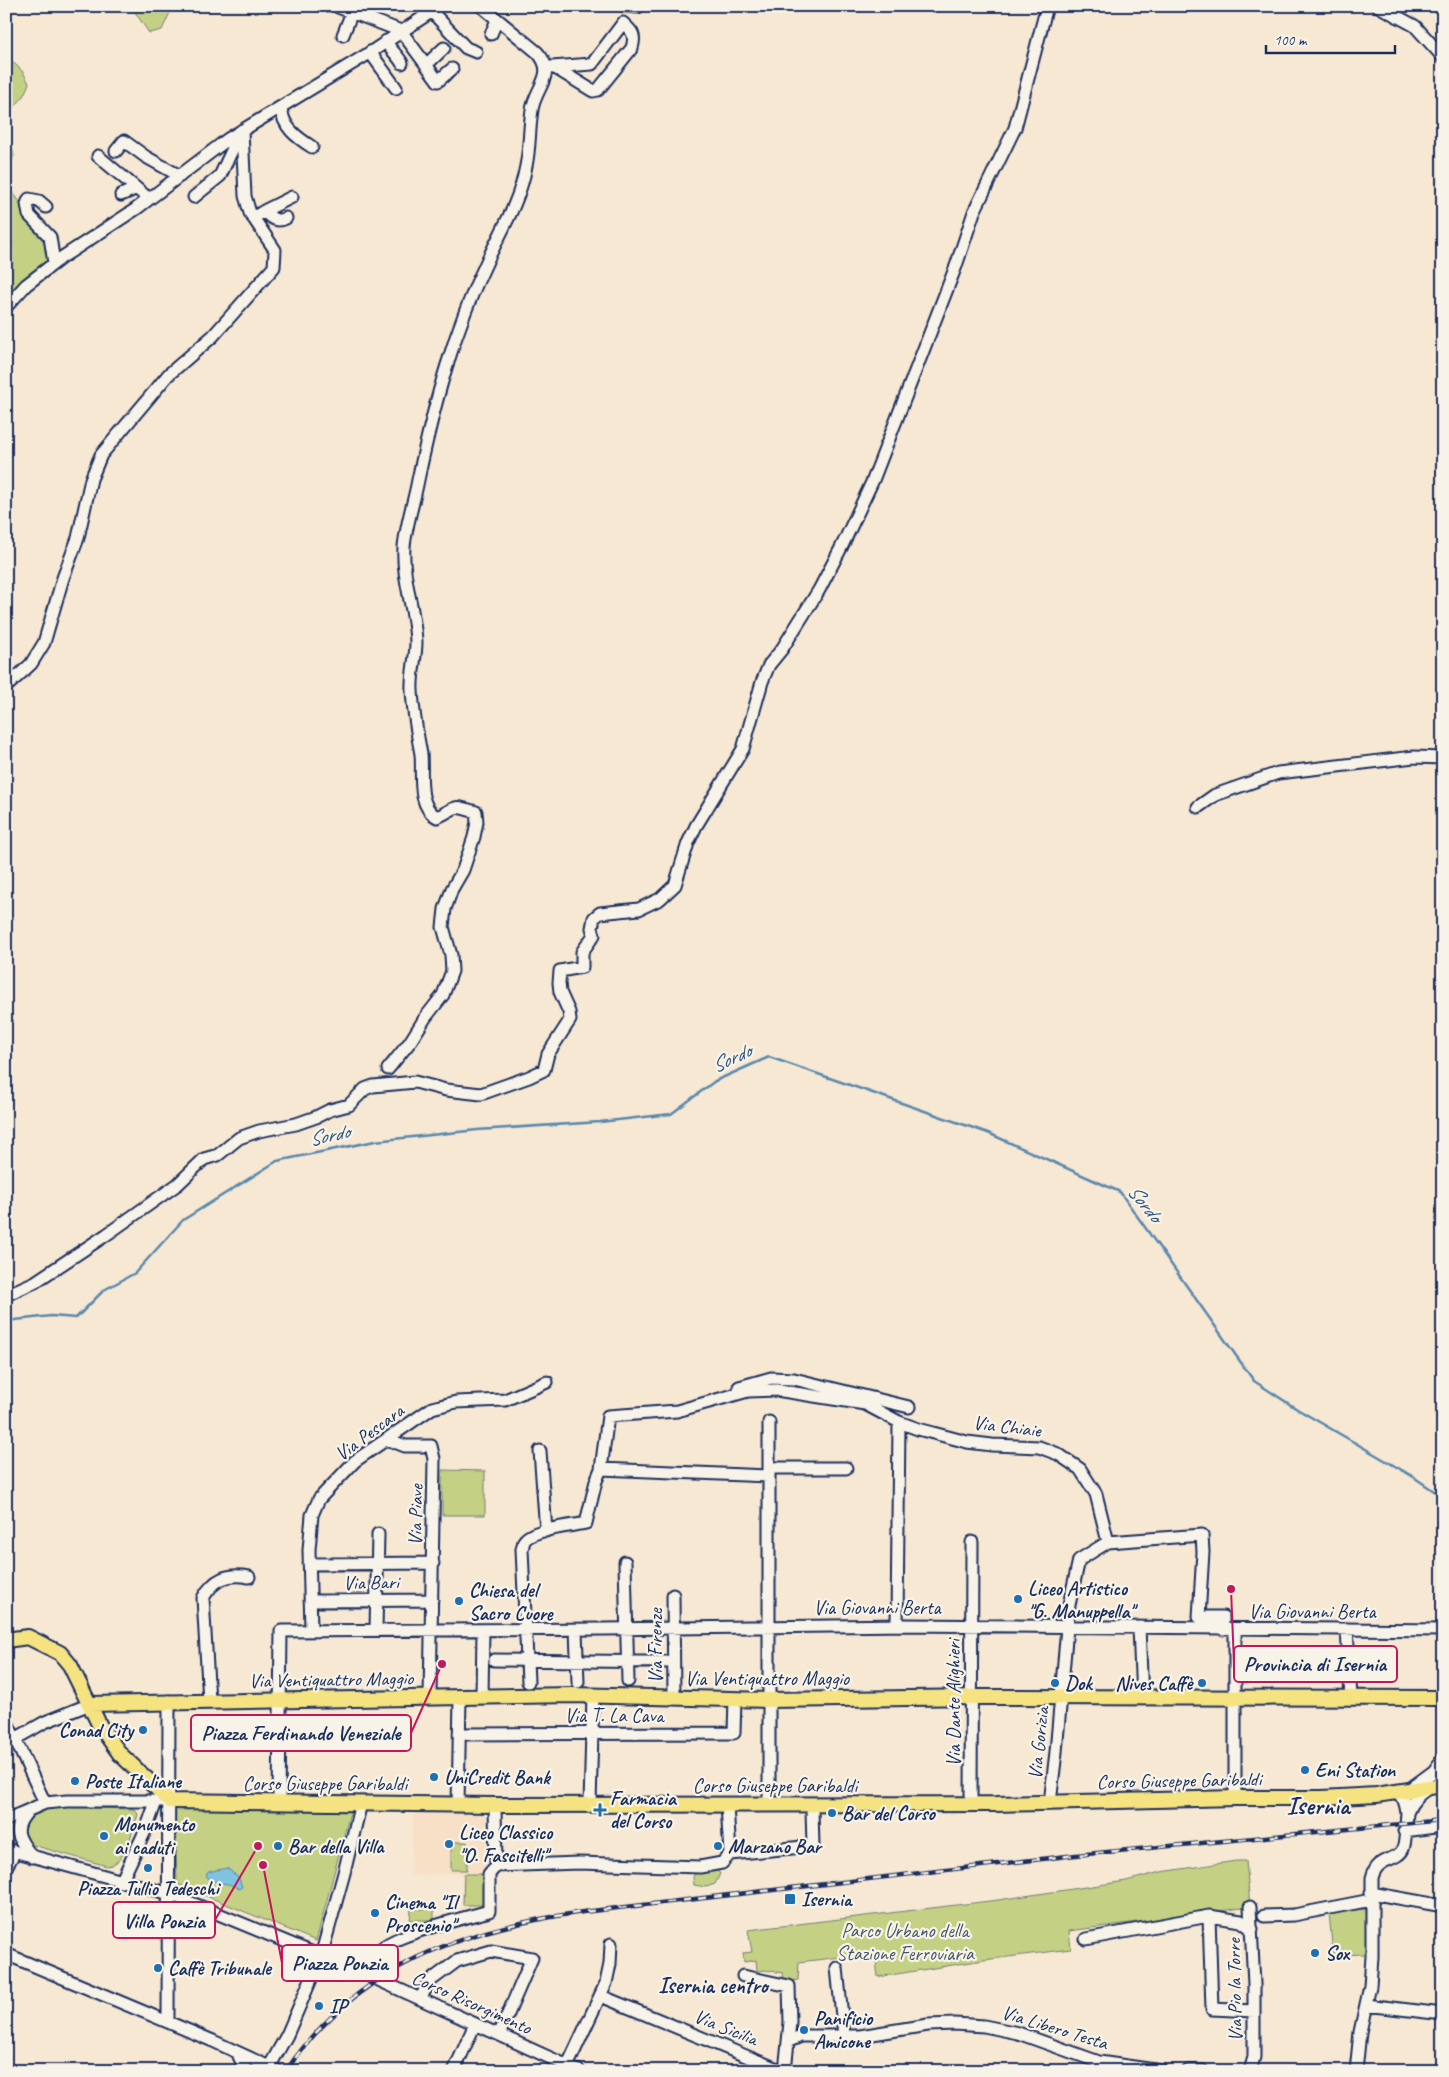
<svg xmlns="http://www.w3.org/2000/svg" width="1449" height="2077" viewBox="0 0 1449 2077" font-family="Caveat,sans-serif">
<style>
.built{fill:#f7e0c6}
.green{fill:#c4d084;stroke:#708071}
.water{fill:#80c3e1;stroke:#5888ad}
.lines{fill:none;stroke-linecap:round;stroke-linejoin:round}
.stream{stroke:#5888ad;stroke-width:2.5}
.minor-casing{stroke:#1b2f5e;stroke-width:15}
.major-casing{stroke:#1b2f5e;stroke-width:18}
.minor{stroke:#f7f3e8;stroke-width:11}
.major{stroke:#f5e382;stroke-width:14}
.rail-casing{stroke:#1b2f5e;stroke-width:4.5}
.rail{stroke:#f7f3e8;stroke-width:2.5;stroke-dasharray:8;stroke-linecap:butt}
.poi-dot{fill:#1f6fb2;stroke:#f7f3e8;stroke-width:2}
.labels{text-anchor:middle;stroke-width:4.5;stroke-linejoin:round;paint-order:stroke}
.street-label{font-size:20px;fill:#1b2f5e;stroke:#f7f3e8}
.poi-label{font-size:20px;font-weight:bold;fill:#1b2f5e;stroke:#f7f3e8;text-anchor:start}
.park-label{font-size:20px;fill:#455768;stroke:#f7f3e8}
.water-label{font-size:21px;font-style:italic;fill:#34547f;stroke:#f7f3e8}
.quarter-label{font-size:22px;font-weight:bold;fill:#1b2f5e;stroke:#f7f3e8}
.district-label{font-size:25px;font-weight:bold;fill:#1b2f5e;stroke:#f7f3e8}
.leader{fill:none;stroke:#c2185b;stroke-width:2}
.callout-dot{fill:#c2185b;stroke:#f7f3e8;stroke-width:2}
.callout{fill:#f7f3e8;stroke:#c2185b;stroke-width:2}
.callout-label{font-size:21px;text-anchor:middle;font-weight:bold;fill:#1b2f5e}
</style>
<rect width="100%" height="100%" fill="#f7e8d4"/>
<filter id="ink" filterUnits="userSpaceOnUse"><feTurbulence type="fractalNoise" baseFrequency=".02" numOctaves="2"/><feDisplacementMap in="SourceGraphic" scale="10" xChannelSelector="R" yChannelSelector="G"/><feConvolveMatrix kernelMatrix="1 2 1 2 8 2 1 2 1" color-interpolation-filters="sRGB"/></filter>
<g filter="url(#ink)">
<path class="built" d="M413 1812 486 1814V1907L461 1916 462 1874 411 1875Z"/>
<path class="green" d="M129 6H173L162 30 149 33 135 12Z
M6 55 23 72 29 83C24 97 18 105 6 114Z
M6 140 11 142 14 156 6 175Z
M6 183 20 202 24 215 42 237 46 249 47 262 14 290 7 279 13 241 6 237Z
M442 1470 485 1471V1515H442Z
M55 1807 134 1809 138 1814 137 1818C131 1833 126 1864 107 1866L29 1844 22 1833 23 1822 34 1811Z
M175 1809H351L316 1941 177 1884Z
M451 1842H467V1870H451Z
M1236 1861H1246L1250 1907 1069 1931 1071 1949 984 1960 878 1977 875 1953 799 1962 798 1980 784 1982 783 1973 765 1970 757 1971 756 1960 744 1962 743 1953 752 1952 748 1930 998 1900 1126 1881 1161 1872Z
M716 1868 720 1874 715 1884 706 1887 694 1885 693 1877 696 1872Z
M464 1874H484V1905H463Z
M411 1909H434V1920H410Z
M1365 1909 1368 1954 1333 1955 1329 1913Z"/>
<path class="water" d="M227 1868 239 1878 242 1887 239 1889C228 1880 216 1887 206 1876L208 1872Z"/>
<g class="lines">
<path class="stream" d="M6 1321 51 1316 76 1318 104 1290 135 1273 183 1220 277 1161 375 1141 477 1130 600 1122 671 1114 715 1081 769 1057 988 1133 1120 1192 1254 1381 1297 1409 1412 1476 1443 1497"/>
<g class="minor-casing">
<path id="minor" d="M625 6 638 7
M1378 6 1415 26 1443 57
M338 7 401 31 438 81 452 69
M432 12 466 48 476 52
M491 34 497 20
M343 35 352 12
M386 41C390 50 397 54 402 63
M370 52 396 88
M426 65 444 48
M546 66 557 69 593 91 598 90 632 48C636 35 632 31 623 23L592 64 552 67
M281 108C283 127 296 137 312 147
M116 151 124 141 146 157 180 176
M98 156 149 199
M121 195 135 189
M194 197 220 176 241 131
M46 207 39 201 29 199 27 204 29 215 50 237 54 263
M264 211 292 197
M253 218 264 211C271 218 276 223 286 218
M6 307 26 285 61 258 136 209 228 139 368 54 440 6
M6 687 31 664 44 643 63 578 78 538 91 479 101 455 168 375 213 336 274 267 275 250 250 213 245 196 242 130
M1198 807 1215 795 1278 773 1414 757 1443 758
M388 1069 410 1042 425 1018 443 995 452 971 451 955 443 927 445 909 452 889 463 870 474 837 477 822 476 812C449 804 460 807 437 817 416 806 423 773 421 754 417 733 413 712 412 690 411 674 416 658 416 642 415 610 402 579 404 547 406 525 414 502 418 480 434 404 454 329 488 259 503 228 520 200 526 166 530 148 529 129 532 110 535 87 558 74 537 52L481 6
M6 1295 35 1282 106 1235 178 1184 204 1159 218 1155 239 1138 259 1131 296 1124 316 1117 330 1110 349 1105 365 1089 373 1086 415 1082 446 1090 481 1094 529 1077 544 1070 548 1054 570 1020 569 1012 560 992 559 983 560 971 582 967V952L594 935 592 928 594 918 600 913 639 909 660 899 675 885 688 843 696 826 743 749 762 682 769 665 782 649 819 590 842 546 873 480 956 266 974 212 1015 128 1047 6
M739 1387 771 1378 794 1379 909 1407
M769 1422V1805
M387 1439 405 1446H431L434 1459 430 1698
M540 1451 546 1531
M769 1468H846
M601 1469 768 1476
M625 1562 628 1681
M309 1564 433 1563
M673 1595 674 1697
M310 1601 432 1600
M897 1625 899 1422
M1139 1627 1142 1698
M1347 1629 1351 1698
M311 1630 309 1550 312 1515 319 1499 355 1461 432 1408 456 1402 505 1400 547 1382
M376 1630 378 1534
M576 1630 578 1682
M494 1660 673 1662
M528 1682 522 1549C523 1547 523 1544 524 1541 531 1529 573 1526 586 1523L596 1481 601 1469 608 1416 677 1411 748 1391 776 1390 865 1404 899 1422 918 1429 967 1442 992 1445 1039 1447 1058 1454 1080 1469 1096 1494 1108 1542
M482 1697 483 1630
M209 1701 203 1598C214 1579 227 1573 249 1577
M6 1720 45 1803
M459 1734 734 1733 735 1699
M6 1744 45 1722 90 1704
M1411 1788 1434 1771 1443 1758
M1392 1792C1404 1797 1405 1800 1407 1813 1412 1800 1419 1794 1430 1787
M1235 1798V1629
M279 1802 281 1631 604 1629 905 1625 1443 1630
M1050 1803 1056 1752 1069 1605 1079 1560 1108 1542 1202 1535 1203 1552 1199 1617H1223V1629
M590 1804 593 1695
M971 1804 972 1542
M458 1805 460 1697
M495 1805 496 1866
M727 1805 730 1854 813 1846 812 1810 814 1805
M29 1810C11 1829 18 1838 32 1857
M6 1820 45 1803 67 1801H170
M1404 1831 1443 1826
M6 1849 170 1894 374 1978 579 2071
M496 1866 579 1863 700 1867 722 1863 730 1854
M6 1867 15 1852
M121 1882 147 1827 156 1802
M1371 1893 1443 1906
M1209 1916 1212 2009 1254 2011
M1264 1916 1294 1915 1371 1900
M1086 1939 1209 1916 1241 1921 1252 1929
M6 1954 213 2041 278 2071
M837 1968 844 2036
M743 1976 789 1986 790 2022 785 2071
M374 1978C374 1970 373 1958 378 1952 389 1935 466 1918 489 1911V1874L496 1866
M601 1996 782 2071
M420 1999 430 1981 457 1961 491 1951 532 1958 499 2035
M1366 2005 1443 2014
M168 2022 169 1701
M789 2041 801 2036H860L928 2025 955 2024 984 2026 1018 2033 1099 2062 1162 2071
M237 2052 246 2071
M267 2071 287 2035 321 1956 344 1873 361 1803
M454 2071 475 2024
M565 2071 606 1983 610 1964 611 1944
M1188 2071H1203
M1250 2071 1254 2057V1984L1250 1907
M1356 2071 1360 2032 1370 1986 1372 1957V1878C1377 1856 1397 1862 1403 1849 1406 1842 1406 1821 1407 1813"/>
</g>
<g class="major-casing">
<path id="major" d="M6 1640 28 1637 60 1653 70 1665 100 1726 120 1754 170 1801 495 1805 996 1804 1235 1798H1322L1376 1795 1443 1785
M90 1704 572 1695 770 1700 980 1697 1443 1698"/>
</g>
<use href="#minor" class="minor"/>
<use href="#major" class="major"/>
<g class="rail-casing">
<path id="rail" d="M286 2071C358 1965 462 1929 583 1912L1076 1855 1443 1820"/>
</g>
<use href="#rail" class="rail"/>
</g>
</g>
<g class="poi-dot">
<circle cx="1018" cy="1599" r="5"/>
<circle cx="459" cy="1601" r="5"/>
<circle cx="1055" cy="1683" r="5"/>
<circle cx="1202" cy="1683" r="5"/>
<circle cx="143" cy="1730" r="5"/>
<circle cx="1305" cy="1770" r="5"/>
<circle cx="434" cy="1777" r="5"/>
<circle cx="75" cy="1781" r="5"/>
<path d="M597.5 1802.5h5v5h5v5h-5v5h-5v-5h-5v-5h5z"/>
<circle cx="832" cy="1813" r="5"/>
<circle cx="104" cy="1836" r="5"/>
<circle cx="449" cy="1844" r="5"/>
<circle cx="278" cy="1846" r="5"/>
<circle cx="718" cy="1846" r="5"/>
<circle cx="148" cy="1868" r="5"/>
<rect x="784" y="1893" width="12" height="12" rx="2.5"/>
<circle cx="375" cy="1913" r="5"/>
<circle cx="1315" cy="1953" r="5"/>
<circle cx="158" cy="1968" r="5"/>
<circle cx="319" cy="2006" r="5"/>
<circle cx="804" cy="2030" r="5"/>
</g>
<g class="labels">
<g class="street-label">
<text transform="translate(1007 1426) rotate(7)" y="7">Via Chiaie</text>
<text transform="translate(369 1432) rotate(-37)" y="7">Via Pescara</text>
<text transform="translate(415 1515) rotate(-89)" y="7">Via Piave</text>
<text transform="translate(371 1582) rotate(-1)" y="7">Via Bari</text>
<text x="877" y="1614">Via Giovanni Berta</text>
<text x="1312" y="1618">Via Giovanni Berta</text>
<text transform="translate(655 1646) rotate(-90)" y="7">Via Firenze</text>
<text x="767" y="1685">Via Ventiquattro Maggio</text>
<text transform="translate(331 1679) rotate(-1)" y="7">Via Ventiquattro Maggio</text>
<text transform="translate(953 1703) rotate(-90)" y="7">Via Dante Alighieri</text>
<text x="614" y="1722">Via T. La Cava</text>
<text transform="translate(1038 1743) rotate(-84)" y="7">Via Gorizia</text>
<text transform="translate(1179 1780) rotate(-1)" y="7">Corso Giuseppe Garibaldi</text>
<text x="325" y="1790">Corso Giuseppe Garibaldi</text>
<text x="775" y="1792">Corso Giuseppe Garibaldi</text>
<text transform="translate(1234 1990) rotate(-91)" y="7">Via Pio la Torre</text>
<text transform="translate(472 2002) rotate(24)" y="7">Corso Risorgimento</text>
<text transform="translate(726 2027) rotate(22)" y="7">Via Sicilia</text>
<text transform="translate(1055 2027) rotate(17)" y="7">Via Libero Testa</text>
</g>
<g class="poi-label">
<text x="1028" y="1595">Liceo Artistico<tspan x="1028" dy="23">"G. Manuppella"</tspan></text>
<text x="469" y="1597">Chiesa del<tspan x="469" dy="23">Sacro Cuore</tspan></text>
<text x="1065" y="1690">Dok</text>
<text x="1192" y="1690" text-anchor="end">Nives Caffè</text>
<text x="133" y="1737" text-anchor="end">Conad City</text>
<text x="1315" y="1777">Eni Station</text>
<text x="444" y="1784">UniCredit Bank</text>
<text x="85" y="1788">Poste Italiane</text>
<text x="610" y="1805">Farmacia<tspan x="610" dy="23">del Corso</tspan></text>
<text x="842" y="1820">Bar del Corso</text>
<text x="114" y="1831">Monumento<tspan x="114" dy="23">ai caduti</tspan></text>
<text x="459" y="1839">Liceo Classico<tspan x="459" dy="23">"O. Fascitelli"</tspan></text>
<text x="288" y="1853">Bar della Villa</text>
<text x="728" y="1853">Marzano Bar</text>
<text x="148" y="1895" text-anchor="middle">Piazza Tullio Tedeschi</text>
<text x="801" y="1906">Isernia</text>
<text x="385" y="1909">Cinema "Il<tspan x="385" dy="23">Proscenio"</tspan></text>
<text x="1325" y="1960">Sox</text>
<text x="168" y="1975">Caffè Tribunale</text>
<text x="329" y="2013">IP</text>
<text x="814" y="2025">Panificio<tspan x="814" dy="23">Amicone</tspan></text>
</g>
<g class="park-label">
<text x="905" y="1937">Parco Urbano della<tspan x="905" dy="23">Stazione Ferroviaria</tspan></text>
</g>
<g class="water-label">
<text transform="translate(731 1058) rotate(-25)" y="7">Sordo</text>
<text transform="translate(329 1135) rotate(-12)" y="7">Sordo</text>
<text transform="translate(1145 1203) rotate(51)" y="7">Sordo</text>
</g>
<g class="quarter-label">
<text x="713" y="1993">Isernia centro</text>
</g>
<g class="district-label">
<text x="1318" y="1814">Isernia</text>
</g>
</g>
<path class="leader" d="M1231 1589L1234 1664M442 1664L411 1733M258 1846L215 1920M263 1865L282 1963"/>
<g class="callout-dot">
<circle cx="1231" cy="1589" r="5"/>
<circle cx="442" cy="1664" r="5"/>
<circle cx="258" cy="1846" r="5"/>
<circle cx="263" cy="1865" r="5"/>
</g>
<g class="callout">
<rect x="1234" y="1646" width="163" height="36" rx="5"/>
<rect x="191" y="1715" width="220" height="36" rx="5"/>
<rect x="113" y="1902" width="102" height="36" rx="5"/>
<rect x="282" y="1945" width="116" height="36" rx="5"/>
</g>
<g class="callout-label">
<text x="1315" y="1671">Provincia di Isernia</text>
<text x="301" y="1740">Piazza Ferdinando Veneziale</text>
<text x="164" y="1928">Villa Ponzia</text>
<text x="340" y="1970">Piazza Ponzia</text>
</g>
<rect width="1449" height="2077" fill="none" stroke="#f7f3e8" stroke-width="25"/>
<rect x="12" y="12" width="1424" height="2052" fill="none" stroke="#1b2f5e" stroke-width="2" filter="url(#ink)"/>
<path d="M1266 45v8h129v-8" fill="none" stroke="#1b2f5e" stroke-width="2.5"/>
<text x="1274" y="45" font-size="15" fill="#1b2f5e" stroke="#f7f3e8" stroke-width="4" paint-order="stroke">100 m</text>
</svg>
